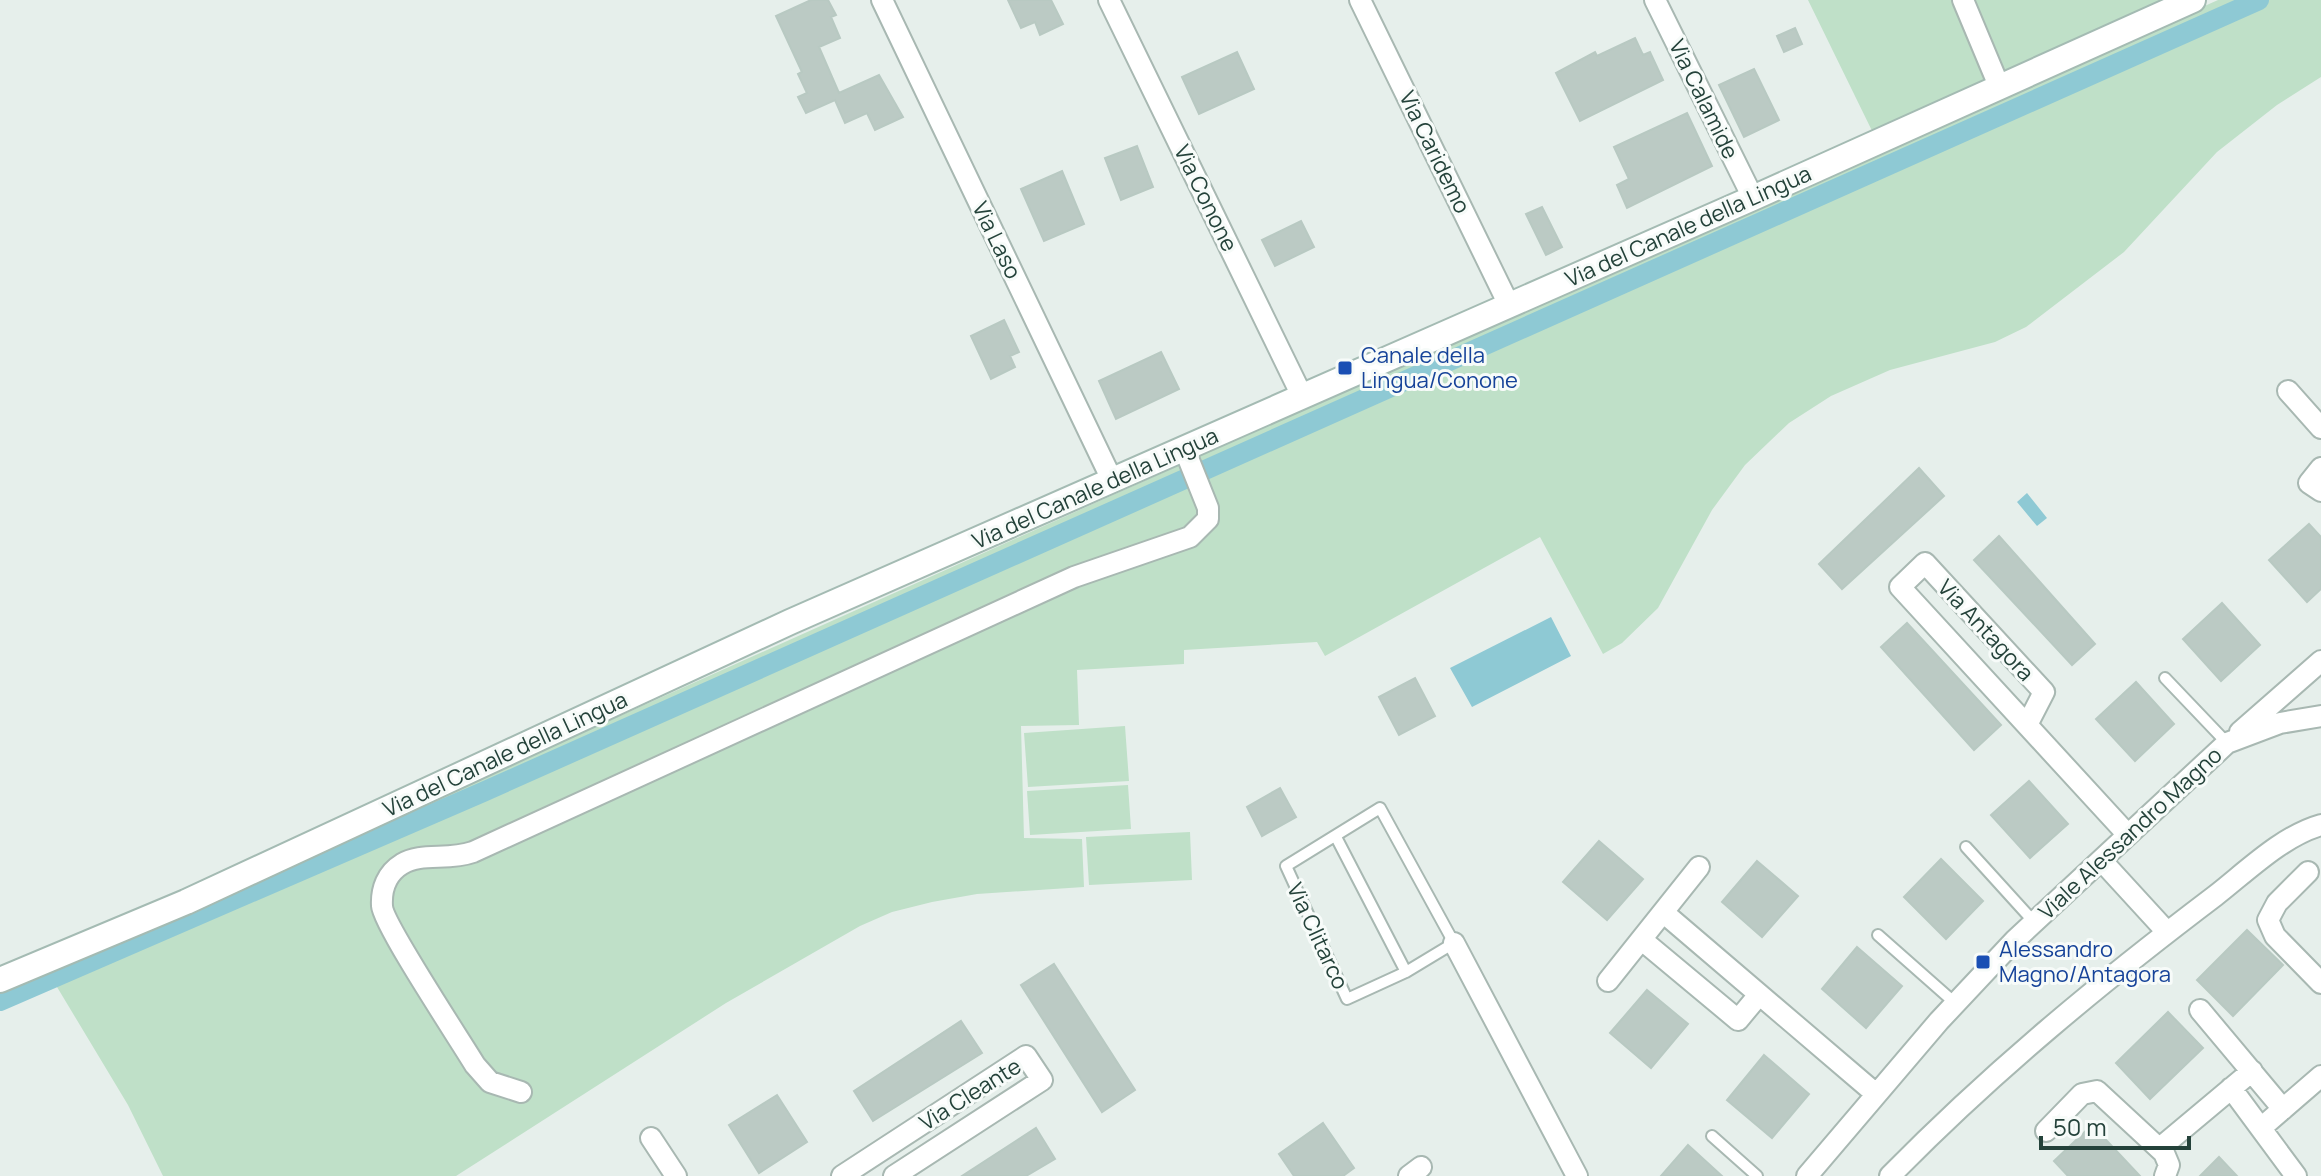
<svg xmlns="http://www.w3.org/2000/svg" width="2321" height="1176" viewBox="0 0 2321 1176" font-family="Manrope,sans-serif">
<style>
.green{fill:#bfe0c8}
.water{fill:#8ec9d4}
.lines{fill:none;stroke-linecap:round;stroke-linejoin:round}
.canal{stroke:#8ec9d4;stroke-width:20}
.building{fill:#bbcac4;stroke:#b8c9c2;stroke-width:2}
.lane-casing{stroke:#a8b8b2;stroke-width:14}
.street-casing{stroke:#a8b8b2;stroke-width:24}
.secondary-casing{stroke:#a4bbb3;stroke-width:28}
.lane{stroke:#fff;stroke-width:10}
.street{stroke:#fff;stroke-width:20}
.secondary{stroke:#fff;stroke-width:24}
.transit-dot{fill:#1a4fb4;stroke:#f7fbf9;stroke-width:3}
.labels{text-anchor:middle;stroke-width:6;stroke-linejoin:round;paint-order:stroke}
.street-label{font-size:22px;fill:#24423a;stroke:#f7fbf9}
.transit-label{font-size:22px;fill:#164399;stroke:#f7fbf9;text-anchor:start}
</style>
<rect width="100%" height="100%" fill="#e6efeb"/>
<path class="green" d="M1808 0H2176L1877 141Z
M2218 0H2321V77L2277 105 2217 152 2124 252 2026 327 1995 342 1890 370 1831 396 1789 423 1745 465 1712 510 1658 608 1622 643 1603 654 1540 537 1325 656 1317 642 1184 650V664L1077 670 1079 725 1021 726 1024 838 1082 839 1084 887 977 894 932 902 892 912 860 926 726 1003 456 1176H163L128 1105 48 972Z
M1125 726 1129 781 1028 787 1024 733Z
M1128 785 1131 829 1030 835 1027 791Z
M1190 832 1192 880 1089 885 1086 837Z"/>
<path class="water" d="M2027 493 2047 518 2037 526 2017 502Z
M1551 617 1571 656 1472 707 1450 668Z"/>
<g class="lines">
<path class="canal" d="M0 1001 483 792 2259 0"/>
</g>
<path class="building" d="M811 0H828L836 15 831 17 840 38 819 47 839 93 879 75 903 117 875 130 867 113 845 123 835 100 806 113 798 97 807 93 798 74 802 72 776 16Z
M1008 0H1051L1063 24 1040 35 1035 22 1021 28Z
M1795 28 1802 44 1784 52 1777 36Z
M1635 38 1643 55 1650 52 1663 80 1580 121 1556 73 1595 52 1597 56Z
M1237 52 1254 89 1199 114 1182 77Z
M1754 69 1779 120 1744 137 1719 85Z
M1687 113 1712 166 1627 208 1617 185 1629 179 1614 147Z
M1137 146 1153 187 1121 200 1105 158Z
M1062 171 1084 224 1044 241 1021 189Z
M1542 207 1562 247 1546 255 1526 214Z
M1301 221 1314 247 1275 266 1262 240Z
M1004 320 1019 352 1010 356 1015 367 991 379 971 336Z
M1161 352 1179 389 1116 419 1099 381Z
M1919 468 1944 496 1842 589 1819 564Z
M2309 524 2321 537V589L2307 602 2269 560Z
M1999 536 2095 644 2072 665 1974 560Z
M2222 603 2260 645 2221 681 2183 639Z
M1907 623 2001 725 1974 750 1881 647Z
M1415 678 1435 716 1399 735 1379 697Z
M2136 682 2174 724 2135 761 2096 719Z
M2029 781 2068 824 2030 858 1991 815Z
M1280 788 1296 817 1262 836 1247 807Z
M1599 841 1643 879 1607 920 1563 882Z
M1941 859 1983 901 1946 939 1904 897Z
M1757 861 1798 896 1762 937 1722 902Z
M2247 930 2283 965 2233 1016 2197 980Z
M1857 947 1902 986 1866 1028 1822 989Z
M1054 964 1135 1090 1102 1112 1021 985Z
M1647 990 1688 1024 1651 1068 1610 1033Z
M2168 1012 2203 1048 2150 1099 2116 1063Z
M961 1021 982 1053 873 1121 854 1091Z
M1764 1055 1809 1094 1772 1138 1727 1100Z
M777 1095 807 1142 759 1173 729 1125Z
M1323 1123 1354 1168 1343 1176H1294L1279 1154Z
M2092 1125 2140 1176H2068L2054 1161Z
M1036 1128 1055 1159 1026 1176H962Z
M1688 1145 1722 1176H1661Z
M2219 1157 2237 1176H2200Z"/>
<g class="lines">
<g class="lane-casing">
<path id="lane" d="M2165 678 2227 743
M1380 808 1454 943 1406 972 1347 999 1286 866Z
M1336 837 1406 972
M1966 847 2034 922
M1878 935 1955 1003
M1712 1136 1757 1176"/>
</g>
<g class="street-casing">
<path id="street" d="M882 0 1112 480
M1109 0 1302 396
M1360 0 1509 305
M1655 0 1753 198
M1963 0 1999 86
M2288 391 2321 428
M2321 468 2309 483 2321 491
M2027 725 2044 692 1925 563 1900 587 2128 835
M2240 732 2321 661
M2101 860 2167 932
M2308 872 2277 903 2268 920 2275 936 2321 983
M1664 913 1876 1094
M1642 940 1738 1020 1758 996
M1454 943 1577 1176
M1608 981 1699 867
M2200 1010 2283 1109
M2231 1088 2296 1176
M521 1092 490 1082 475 1065C460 1040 383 924 382 906 381 889 387 873 402 864 421 852 448 861 473 852L1074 577 1190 537 1208 519V508L1184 448
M2261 1128 2321 1076
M2046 1131 2082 1094 2097 1091 2164 1153 2169 1165 2165 1176
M651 1138 676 1176
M2160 1148 2252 1071
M842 1176 1026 1056 1042 1080 894 1176
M1409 1176 1421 1167
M1807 1176 1939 1021 2015 940 2227 743 2280 723 2321 716
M1890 1176C1991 1073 2100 983 2215 896 2246 872 2282 836 2321 825"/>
</g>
<g class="secondary-casing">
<path id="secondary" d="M0 980 186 902 790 622 1753 198 2193 0"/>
</g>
<use href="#lane" class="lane"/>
<use href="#street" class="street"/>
<use href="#secondary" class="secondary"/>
</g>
<g class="transit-dot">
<rect x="1337" y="360" width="16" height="16" rx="4"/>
<rect x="1975" y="954" width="16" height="16" rx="4"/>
</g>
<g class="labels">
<g class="street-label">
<text transform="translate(1704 99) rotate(64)" y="8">Via Calamide</text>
<text transform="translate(1435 152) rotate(64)" y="8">Via Caridemo</text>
<text transform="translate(1206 198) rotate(64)" y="8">Via Conone</text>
<text transform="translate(1688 226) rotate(-24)" y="8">Via del Canale della Lingua</text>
<text transform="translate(997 240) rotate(64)" y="8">Via Laso</text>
<text transform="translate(1095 488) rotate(-24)" y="8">Via del Canale della Lingua</text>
<text transform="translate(1986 630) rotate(47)" y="8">Via Antagora</text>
<text transform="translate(505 754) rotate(-25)" y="8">Via del Canale della Lingua</text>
<text transform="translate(2130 833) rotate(-43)" y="8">Viale Alessandro Magno</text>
<text transform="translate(1318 936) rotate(65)" y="8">Via Clitarco</text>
<text transform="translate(970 1094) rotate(-32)" y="8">Via Cleante</text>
</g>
<g class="transit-label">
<text x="1361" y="363">Canale della<tspan x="1361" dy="25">Lingua/Conone</tspan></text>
<text x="1999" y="957">Alessandro<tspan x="1999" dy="25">Magno/Antagora</tspan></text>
</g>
</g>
<path d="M2041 1136v12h148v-12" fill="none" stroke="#24423a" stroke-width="4"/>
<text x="2053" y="1136" font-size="24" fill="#24423a" stroke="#f7fbf9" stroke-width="6" paint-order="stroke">50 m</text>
</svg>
